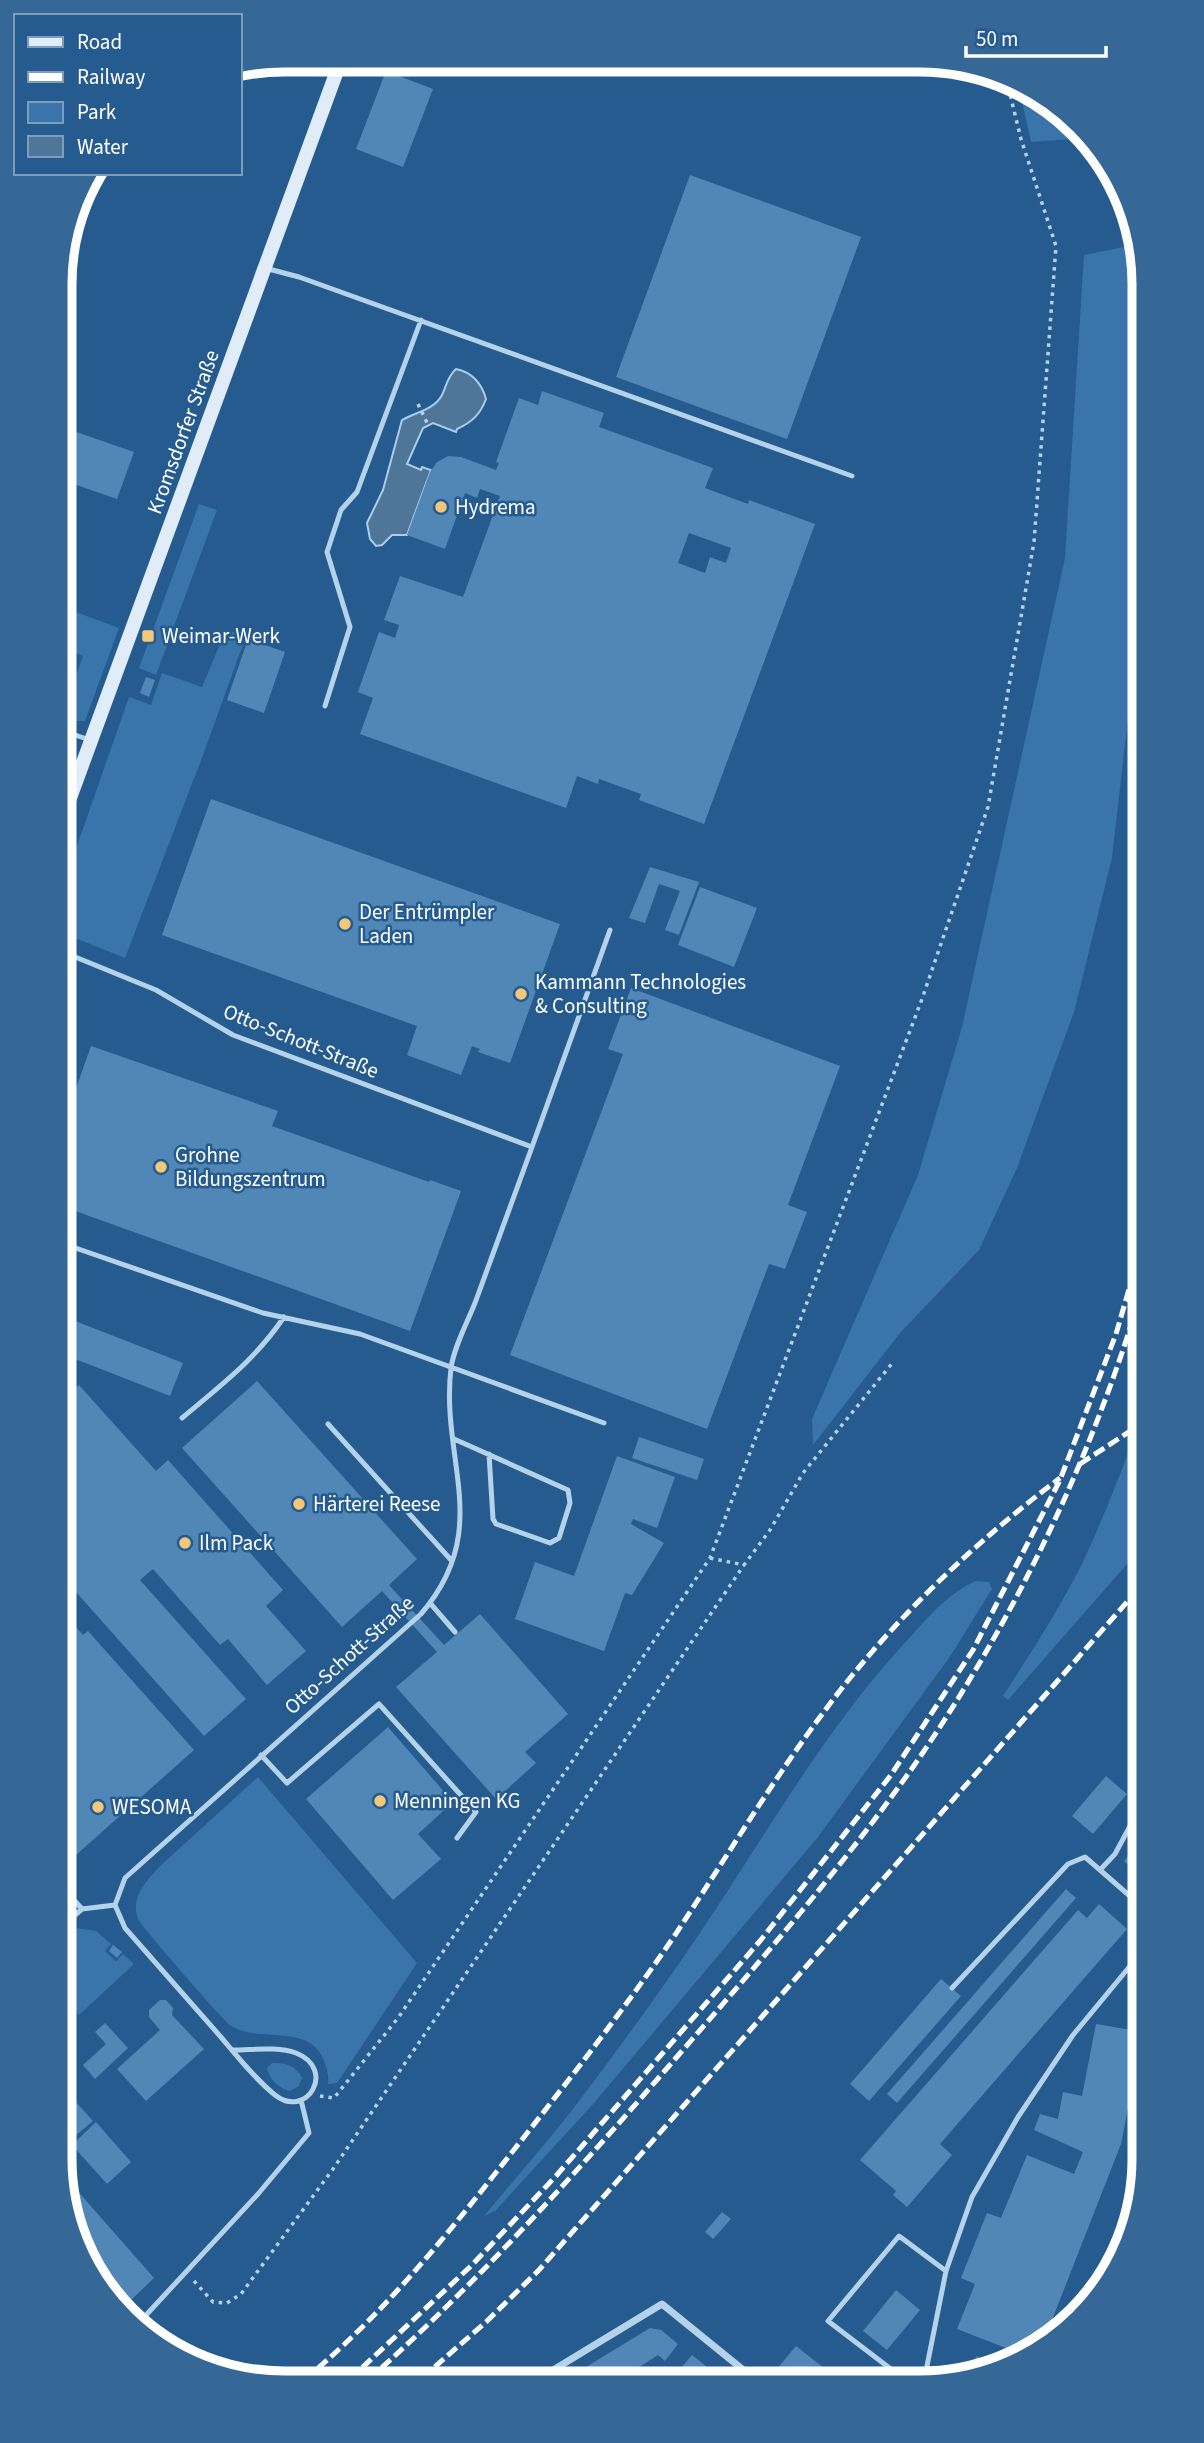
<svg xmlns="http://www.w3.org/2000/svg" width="1204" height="2443" viewBox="0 0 1204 2443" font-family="'Source Sans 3',sans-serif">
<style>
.green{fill:#3975ab}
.water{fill:#4f7598;stroke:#a9cdec;stroke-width:2}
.building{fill:#5187b7;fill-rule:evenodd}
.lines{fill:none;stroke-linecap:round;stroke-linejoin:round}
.path{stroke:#b5d2eb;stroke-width:3.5;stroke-dasharray:3.5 5;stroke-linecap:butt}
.lane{stroke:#b5d2eb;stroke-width:5}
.street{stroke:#b5d2eb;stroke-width:7}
.secondary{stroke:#e0edf9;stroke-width:14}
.rail{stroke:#fff;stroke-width:5;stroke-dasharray:12 5;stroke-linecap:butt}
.poi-dot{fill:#f5c879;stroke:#255b8e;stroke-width:2.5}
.labels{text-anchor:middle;stroke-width:5;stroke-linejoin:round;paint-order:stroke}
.street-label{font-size:21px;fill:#fff;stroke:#255b8e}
.poi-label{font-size:21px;fill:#fff;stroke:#255b8e;text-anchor:start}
.rim{fill:none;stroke:#fff;stroke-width:9}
</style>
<rect width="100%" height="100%" fill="#255b8e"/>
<path class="green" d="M1020 92 1068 115 1087 138 1031 142Z
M1129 246 1137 423V640L1112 858 1074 1012 1017 1168 979 1250 900 1333 813 1445 812 1419 918 1175 962 1027 1065 558 1084 255Z
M199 504 217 510 156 675 139 668Z
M62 607 119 628 85 721H73L64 709 83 656 63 648Z
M226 630 246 636 203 755 125 958 75 938 63 919V886L129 697 151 705 162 673 202 687Z
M1129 1451 1141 1454 1142 1547 1008 1700 1003 1696C1030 1654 1058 1611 1081 1566 1099 1528 1114 1490 1129 1451Z
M976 1581 989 1582 992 1589 949 1658 818 1837 594 2103 495 2211 484 2216C518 2175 554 2135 585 2093 621 2045 657 1996 691 1946 763 1841 824 1728 912 1635 931 1614 950 1592 976 1581Z
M258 1777 417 1963 337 2083 328 2084C329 2076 327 2070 325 2063 311 2021 259 2045 230 2025 222 2019 141 1926 138 1919 130 1897 146 1882 159 1867Z
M76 1928 96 1931 111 1944 105 1951 116 1961 123 1954 134 1964 79 2015 67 2001 66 1937Z
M272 2063C285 2063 296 2065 302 2078L299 2086 290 2091C279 2089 269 2079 267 2068Z"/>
<path class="water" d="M456 369C472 372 482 384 486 399 480 415 472 422 457 429L456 432 433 423 423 428 407 464 421 470 422 467 431 470 407 535H392L382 545 376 546 370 539 367 523 383 490 402 420C416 412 434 410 442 395 447 385 447 377 456 369Z"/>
<path class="building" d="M386 71 433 89 403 167 356 149Z
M690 175 861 237 787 439 616 377Z
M542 391 604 413 599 427 713 468 705 488 748 504 749 500 815 524 704 824 639 800 641 794 599 779 598 784 577 776 566 808 360 734 373 698 358 692 379 632 395 638 399 625 384 620 400 576 463 597 500 496 480 489 477 498 465 493 445 549 407 535 430 472 437 462 448 456 461 457 496 470 499 463 496 462 519 398 538 405ZM689 533 731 548 726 563 710 557 705 573 678 563Z
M62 427 134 452 117 499 62 480Z
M248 639 285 652 264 713 227 700Z
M146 677 155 680 149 697 140 693Z
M211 799 560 924 510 1063 478 1052 480 1049 472 1046 461 1075 407 1055 417 1026 162 935Z
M650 867 699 882 679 935 665 930 680 891 659 884 645 923 629 918Z
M700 887 757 908 734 967 678 945Z
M631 988 840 1066 788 1205 807 1212 785 1269 769 1264 707 1429 510 1355 623 1054 608 1049Z
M91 1046 278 1111 272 1126 429 1182 430 1180 461 1191 410 1331 64 1207V1122Z
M65 1317 183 1363 170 1396 65 1355Z
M257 1381 417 1559 389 1585 444 1645 480 1614 568 1714 525 1752 536 1763 496 1799 396 1687 437 1652 382 1591 342 1627 182 1448Z
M79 1385 156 1471 168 1460 283 1590 266 1606 306 1651 267 1685 228 1639 220 1645 153 1569 140 1580 246 1699 204 1736 76 1592 65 1601V1397Z
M639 1437 704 1459 697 1480 632 1458Z
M617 1456 675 1477 657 1528 633 1519 631 1524 664 1543 632 1595 625 1593 604 1651 515 1619 535 1562 574 1576Z
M65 1611 70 1616 68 1618 83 1635 88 1631 194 1750 76 1855 73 1851 66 1858Z
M388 1727 453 1802 418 1834 441 1859 393 1900 306 1799Z
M1106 1776 1127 1794 1093 1834 1072 1816Z
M1139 1844 1143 1847V1878L1124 1861Z
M1066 1889 1076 1898 897 2103 887 2094Z
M1099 1904 1127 1929 940 2144 952 2155 907 2207 893 2195 896 2191 860 2160 1078 1910 1087 1918Z
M113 1945 122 1952 117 1958 109 1951Z
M941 1979 961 1996 869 2101 850 2084Z
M160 2000H166L173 2008 172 2015 204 2049 146 2101 117 2069 160 2030 149 2017V2010Z
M105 2023 128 2048 95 2079 83 2065 106 2044 95 2032Z
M1096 2024 1143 2032 1121 2144 1041 2348 1024 2355 957 2329 975 2284 961 2278 987 2213 1001 2218 1027 2155 1074 2174 1083 2152 1034 2130 1040 2114 1058 2119 1063 2092 1082 2096Z
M76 2102 93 2121 67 2143V2110Z
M96 2122 131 2162 107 2184 72 2145Z
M67 2179 154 2278 129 2302 100 2270 94 2276 67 2218Z
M722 2212 731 2219 713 2239 705 2232Z
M896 2290 920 2310 887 2350 863 2331Z
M650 2328 661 2330 678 2344 665 2361 658 2355 624 2377 568 2378Z
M796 2346 834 2376 784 2377 776 2370Z
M692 2355 711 2370 720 2377H677L675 2375Z
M977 2356 994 2369 979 2376H961Z"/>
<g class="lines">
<path class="path" d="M418 404 428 425
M710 1558 744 1565 770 1530 803 1473 894 1361
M320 2096 334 2098 398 2018 710 1558 922 999 988 807 1034 542 1056 246 1021 139 1008 86
M194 2281 213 2302 227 2303 241 2294 333 2169 744 1565"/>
<path class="lane" d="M265 268 299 277 852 476
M325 706 350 627 327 552 341 510 357 492 421 320
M63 731 90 740
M63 952 156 990 233 1035 532 1147C513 1199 494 1251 475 1303 467 1323 454 1347 451 1368 440 1461 494 1529 421 1614L125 1878 115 1905 125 1928C157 1964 188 2000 220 2036 237 2056 255 2079 275 2095 307 2120 337 2069 296 2053 277 2046 253 2050 233 2050
M532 1147 610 930
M64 1244 263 1313 360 1334 604 1423
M182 1418C221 1385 255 1360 284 1317
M328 1424 452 1561
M454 1439 568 1490 570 1503 559 1538 550 1543 496 1524 493 1519 489 1454
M430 1603 455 1632
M261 1755 287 1783 379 1704 476 1812 457 1838
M1135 1773 1143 1779
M74 1900 82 1909
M66 1923 82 1909 115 1905
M952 1988 1068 1864 1085 1857 1100 1870
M135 2327 258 2194 309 2133 301 2100
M900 2376 828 2321 899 2236 946 2271
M925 2376 946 2271 972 2197 1018 2117 1073 2035 1135 1960 1139 1904 1100 1870 1115 1854 1143 1802"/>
<path class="street" d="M540 2378 662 2304 752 2377"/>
<path class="secondary" d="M63 817 341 60"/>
<path class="rail" d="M1135 221 1137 233
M1080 1464 1141 1424
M422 2378 486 2322 539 2270 1142 1585
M305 2379C379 2318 439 2245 498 2170 558 2094 618 2018 673 1938 731 1851 784 1760 850 1678 911 1603 982 1537 1060 1478
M350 2379 472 2265 556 2176 760 1941 891 1775 973 1650 1060 1480 1116 1334 1141 1248
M369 2379C483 2278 583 2165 682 2051 762 1959 843 1866 913 1767 1013 1623 1091 1461 1141 1293"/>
</g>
<g class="poi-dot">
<circle cx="441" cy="507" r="7"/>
<rect x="141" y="629" width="14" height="14" rx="3.5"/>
<circle cx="345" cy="924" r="7"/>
<circle cx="521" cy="994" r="7"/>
<circle cx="161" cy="1167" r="7"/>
<circle cx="299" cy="1504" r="7"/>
<circle cx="185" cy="1543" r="7"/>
<circle cx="380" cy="1801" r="7"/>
<circle cx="98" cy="1807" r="7"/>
</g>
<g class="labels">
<g class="street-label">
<text transform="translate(183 432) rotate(-70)" y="7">Kromsdorfer Straße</text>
<text transform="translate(301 1041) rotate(22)" y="7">Otto-Schott-Straße</text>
<text transform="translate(349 1655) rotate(-42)" y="7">Otto-Schott-Straße</text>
</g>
<g class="poi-label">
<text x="455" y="514">Hydrema</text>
<text x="162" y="643">Weimar-Werk</text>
<text x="359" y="919">Der Entrümpler<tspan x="359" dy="24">Laden</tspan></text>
<text x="535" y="989">Kammann Technologies<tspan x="535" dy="24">&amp; Consulting</tspan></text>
<text x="175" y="1162">Grohne<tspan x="175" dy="24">Bildungszentrum</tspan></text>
<text x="313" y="1511">Härterei Reese</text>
<text x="199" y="1550">Ilm Pack</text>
<text x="394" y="1808">Menningen KG</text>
<text x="112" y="1814">WESOMA</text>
</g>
</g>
<path d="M0 0H1204V2443H0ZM284 72H920A212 212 0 0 1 1132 284V2159A212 212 0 0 1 920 2371H284A212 212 0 0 1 72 2159V284A212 212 0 0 1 284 72Z" fill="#366897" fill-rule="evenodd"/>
<path class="rim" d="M284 72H920A212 212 0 0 1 1132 284V2159A212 212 0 0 1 920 2371H284A212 212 0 0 1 72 2159V284A212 212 0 0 1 284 72Z"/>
<rect x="14" y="14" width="228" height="161" fill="#255b8e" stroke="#7c9dbb" stroke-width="2"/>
<rect x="28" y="37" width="35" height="10" fill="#e0edf9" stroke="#7c9dbb" stroke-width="2"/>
<text x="77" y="49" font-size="21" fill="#ffffff">Road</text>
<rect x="28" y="72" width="35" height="10" fill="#ffffff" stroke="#7c9dbb" stroke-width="2"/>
<text x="77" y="84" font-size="21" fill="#ffffff">Railway</text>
<rect x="28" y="102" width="35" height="21" fill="#3975ab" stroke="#7c9dbb" stroke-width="2"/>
<text x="77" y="119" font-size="21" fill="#ffffff">Park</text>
<rect x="28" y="136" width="35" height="21" fill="#4f7598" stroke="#7c9dbb" stroke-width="2"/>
<text x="77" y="154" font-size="21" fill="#ffffff">Water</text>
<path d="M966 46v10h140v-10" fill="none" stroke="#ffffff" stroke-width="3.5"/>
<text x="976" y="46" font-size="21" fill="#ffffff" stroke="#255b8e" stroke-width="5" paint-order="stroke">50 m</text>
</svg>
